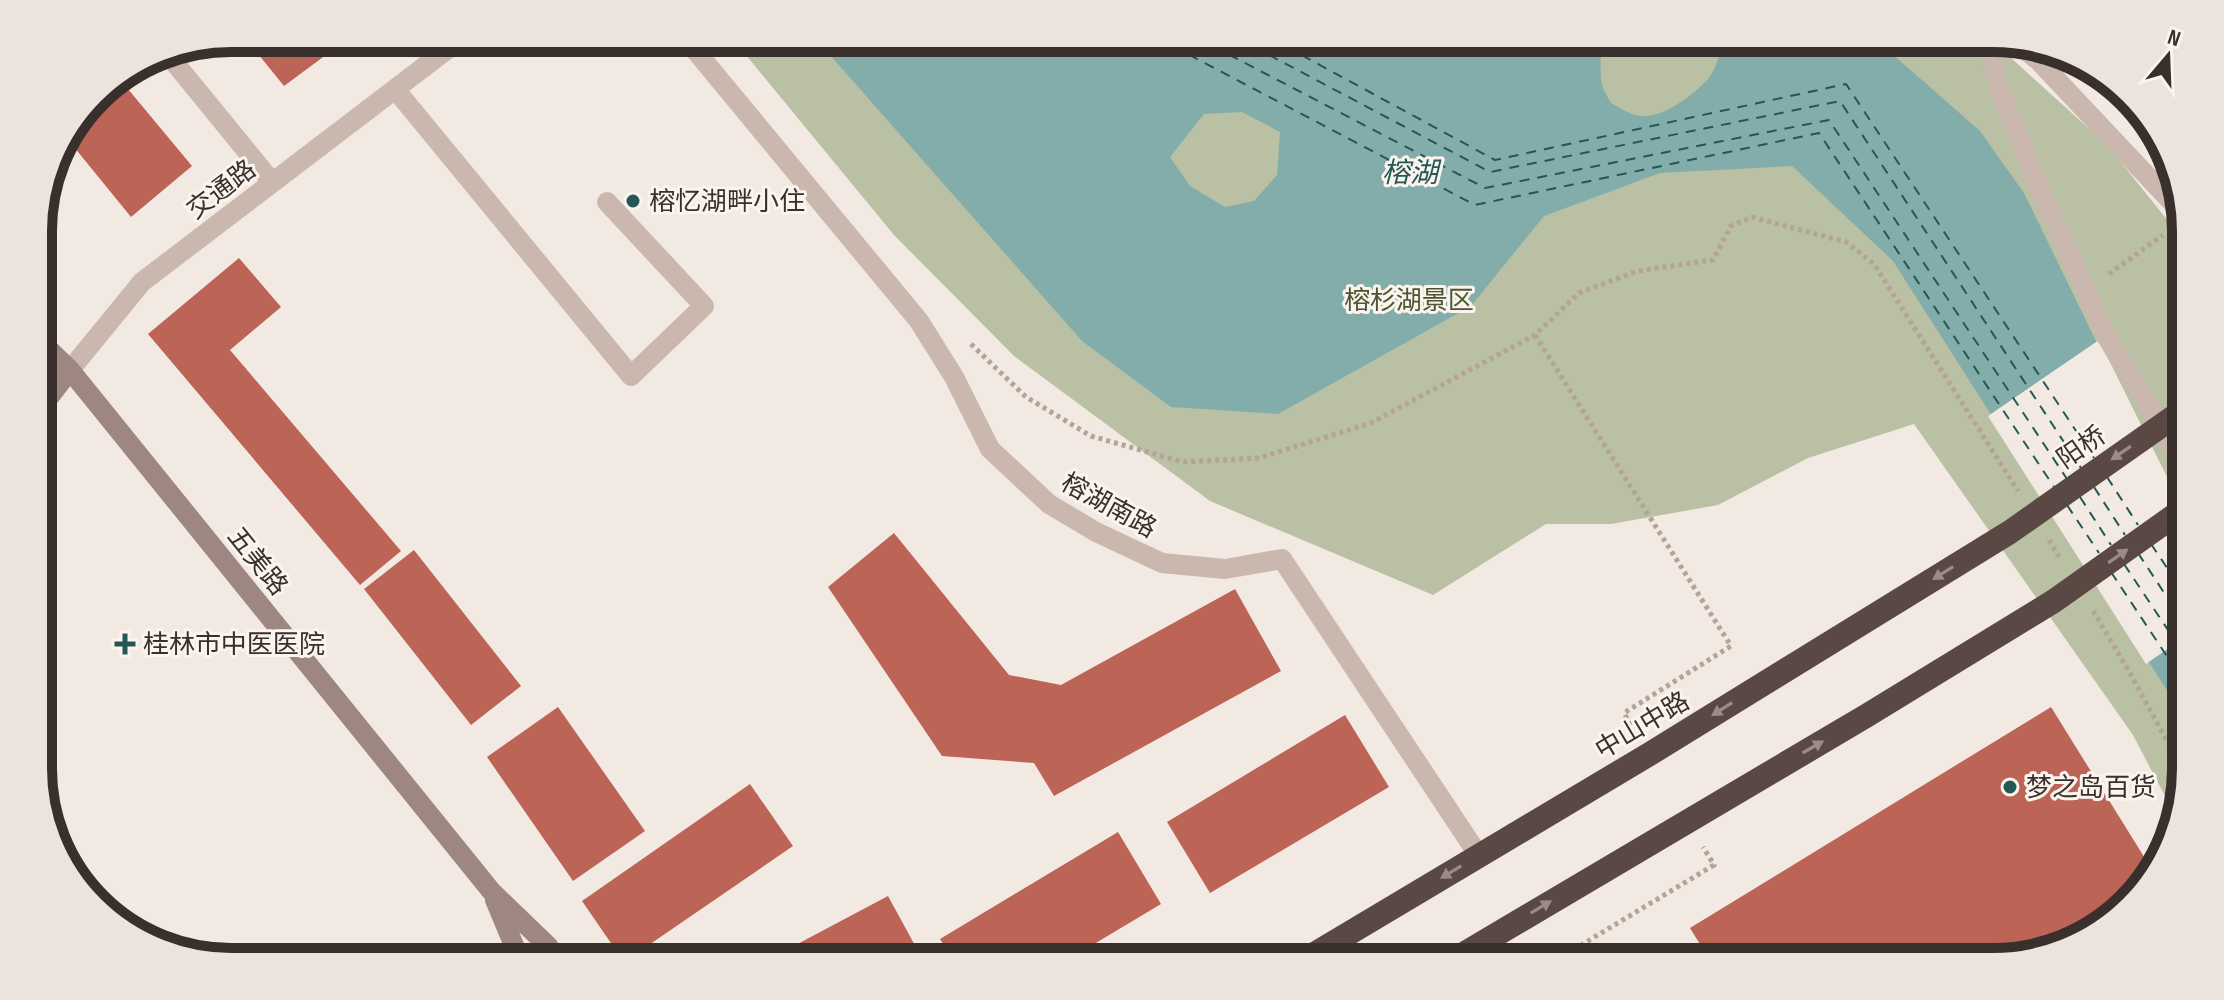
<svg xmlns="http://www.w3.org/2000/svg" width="2224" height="1000" viewBox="0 0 2224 1000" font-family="'Sofia Sans Condensed','Noto Sans SC',sans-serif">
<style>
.green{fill:#b9c0a3}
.water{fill:#83adaa;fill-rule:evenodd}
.pier{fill:#f2e9e2}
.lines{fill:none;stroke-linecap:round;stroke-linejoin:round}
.ferry{stroke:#245855;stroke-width:2;stroke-dasharray:10 8;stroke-linecap:butt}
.building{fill:#bc6456}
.path{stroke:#b5a299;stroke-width:5;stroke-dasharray:4 4;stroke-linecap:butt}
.lane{stroke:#cab8ae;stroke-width:20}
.street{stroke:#cab8ae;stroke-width:20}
.secondary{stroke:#9d8780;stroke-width:20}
.highway{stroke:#594844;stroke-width:24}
.oneway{fill:#998c88}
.poi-dot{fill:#245855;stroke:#faf3ee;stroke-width:3}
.labels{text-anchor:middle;stroke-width:6;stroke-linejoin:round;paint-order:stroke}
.street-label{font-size:26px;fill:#392f2c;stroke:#faf3ee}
.poi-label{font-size:26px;fill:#392f2c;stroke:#faf3ee;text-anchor:start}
.park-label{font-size:26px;fill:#4c5532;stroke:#faf3ee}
.water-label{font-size:28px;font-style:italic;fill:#245855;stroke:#faf3ee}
.rim{fill:none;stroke:#392f2c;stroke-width:10}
</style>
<rect width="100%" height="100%" fill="#f2e9e2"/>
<path class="green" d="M732 38H1989L2107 145 2185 242 2186 769 2176 817 2133 735 1914 424 1808 458 1718 505 1611 524H1546L1433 595 1210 501 1014 356 894 235Z"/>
<path class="water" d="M815 38H1589C1606 48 1599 62 1601 79 1601 87 1607 96 1611 103 1620 108 1630 115 1641 116 1663 118 1692 96 1707 80 1716 71 1722 50 1722 38H1874L1980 131 2024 193 2164 481 2185 512 2186 720 1893 261 1792 166 1660 173 1544 216 1471 306 1278 414 1171 407 1082 341ZM1242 112 1280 132 1277 175 1254 201 1225 207 1190 186 1170 157 1204 114Z"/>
<path class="pier" d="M2099 340 2168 479 2185 505 2186 636 2146 664 1988 416Z"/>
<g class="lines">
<path class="ferry" d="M1157 38 1475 205 1819 133 2054 487
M1197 38 1485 188 1829 120 2067 479
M1237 38 1490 172 1840 101 2081 468
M1270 38 1495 160 1846 84 2094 458
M2107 477 2138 525
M2094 487 2125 535
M2080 497 2111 545
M2067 505 2099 553
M2151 544 2186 596
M2138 553 2186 626
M2124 564 2186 657
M2111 572 2186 685"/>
</g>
<path class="building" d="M245 38H331L338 46 284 86Z
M118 77 192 166 131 217 65 136 103 86Z
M239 258 281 307 230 350 401 551 360 585 148 334Z
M894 533 1009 675 1061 685 1235 589 1281 671 1054 796 1034 763 942 756 828 587Z
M414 550 521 686 471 725 364 589Z
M558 707 645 831 573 881 487 757Z
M2051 707 2151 868 2101 929 2005 962H1711L1690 928Z
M1345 715 1389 787 1210 893 1167 822Z
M750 784 793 846 624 962 582 901Z
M1118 832 1161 904 1064 962H954L940 939Z
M888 896 924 962H798L790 948Z"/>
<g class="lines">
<path class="path" d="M1940 38 1963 57
M2109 274 2163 235
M1535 335 1731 646 1624 713 1633 729
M971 344 1026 397 1091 436 1183 462 1259 458 1371 423 1535 335 1579 293 1637 271 1713 260 1731 226 1752 217 1846 242 1874 264 2018 491
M2049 540 2060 559
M2093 611 2126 666 2185 774
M1553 962 1714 865 1703 847"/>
<path class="lane" d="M165 51 272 182
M395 89 631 376 704 306 607 202
M70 370 142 282 462 38"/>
<path class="street" d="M685 38 919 321 954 377 990 449 1049 504 1096 532 1162 563 1225 569 1282 559 1479 856
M1989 38 1998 86 2037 182 2105 334 2185 467
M2015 42 2039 61 2184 215"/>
<path class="secondary" d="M39 340 70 370 492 892 548 946 559 962
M39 410 70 370
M495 900 521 962"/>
<path class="highway" d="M1301 962 1648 755 2010 532 2185 409
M1450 962 1866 716 2054 601 2185 508"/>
</g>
<defs><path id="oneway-solid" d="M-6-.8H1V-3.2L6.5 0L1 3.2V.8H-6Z" transform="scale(2)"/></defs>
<g class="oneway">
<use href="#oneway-solid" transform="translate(2121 453) rotate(145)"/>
<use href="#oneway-solid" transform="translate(2118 556) rotate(-35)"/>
<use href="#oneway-solid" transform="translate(1943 573) rotate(148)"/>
<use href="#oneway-solid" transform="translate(1722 709) rotate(148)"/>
<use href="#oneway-solid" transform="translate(1813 747) rotate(-30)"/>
<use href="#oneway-solid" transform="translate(1451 872) rotate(149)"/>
<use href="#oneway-solid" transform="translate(1541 907) rotate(-31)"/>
</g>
<g class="poi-dot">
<circle cx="633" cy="201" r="8"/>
<path d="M121 632h8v8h8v8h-8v8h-8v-8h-8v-8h8z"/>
<circle cx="2010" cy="787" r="8"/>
</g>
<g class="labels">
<g class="street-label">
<text transform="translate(221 189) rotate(-37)" y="9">交通路</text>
<text transform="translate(2081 447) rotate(-35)" y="9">阳桥</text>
<text transform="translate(1109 505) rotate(29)" y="9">榕湖南路</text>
<text transform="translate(258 561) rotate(51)" y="9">五美路</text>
<text transform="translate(1642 725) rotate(-31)" y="9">中山中路</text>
</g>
<g class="poi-label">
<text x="649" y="210">榕忆湖畔小住</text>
<text x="143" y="653">桂林市中医医院</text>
<text x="2026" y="796">梦之岛百货</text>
</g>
<g class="park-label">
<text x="1409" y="309">榕杉湖景区</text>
</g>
<g class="water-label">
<text x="1410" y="182">榕湖</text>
</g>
</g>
<path d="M0 0H2224V1000H0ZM231 52H1993A179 179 0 0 1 2172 231V769A179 179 0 0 1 1993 948H231A179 179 0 0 1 52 769V231A179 179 0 0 1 231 52Z" fill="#ebe3de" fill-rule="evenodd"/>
<path class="rim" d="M231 52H1993A179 179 0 0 1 2172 231V769A179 179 0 0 1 1993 948H231A179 179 0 0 1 52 769V231A179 179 0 0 1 231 52Z"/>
<g transform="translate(2168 56) rotate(19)" stroke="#faf3ee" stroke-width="6" paint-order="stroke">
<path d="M0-6L14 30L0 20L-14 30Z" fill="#392f2c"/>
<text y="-12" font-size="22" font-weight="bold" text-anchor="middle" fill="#392f2c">N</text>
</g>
</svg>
